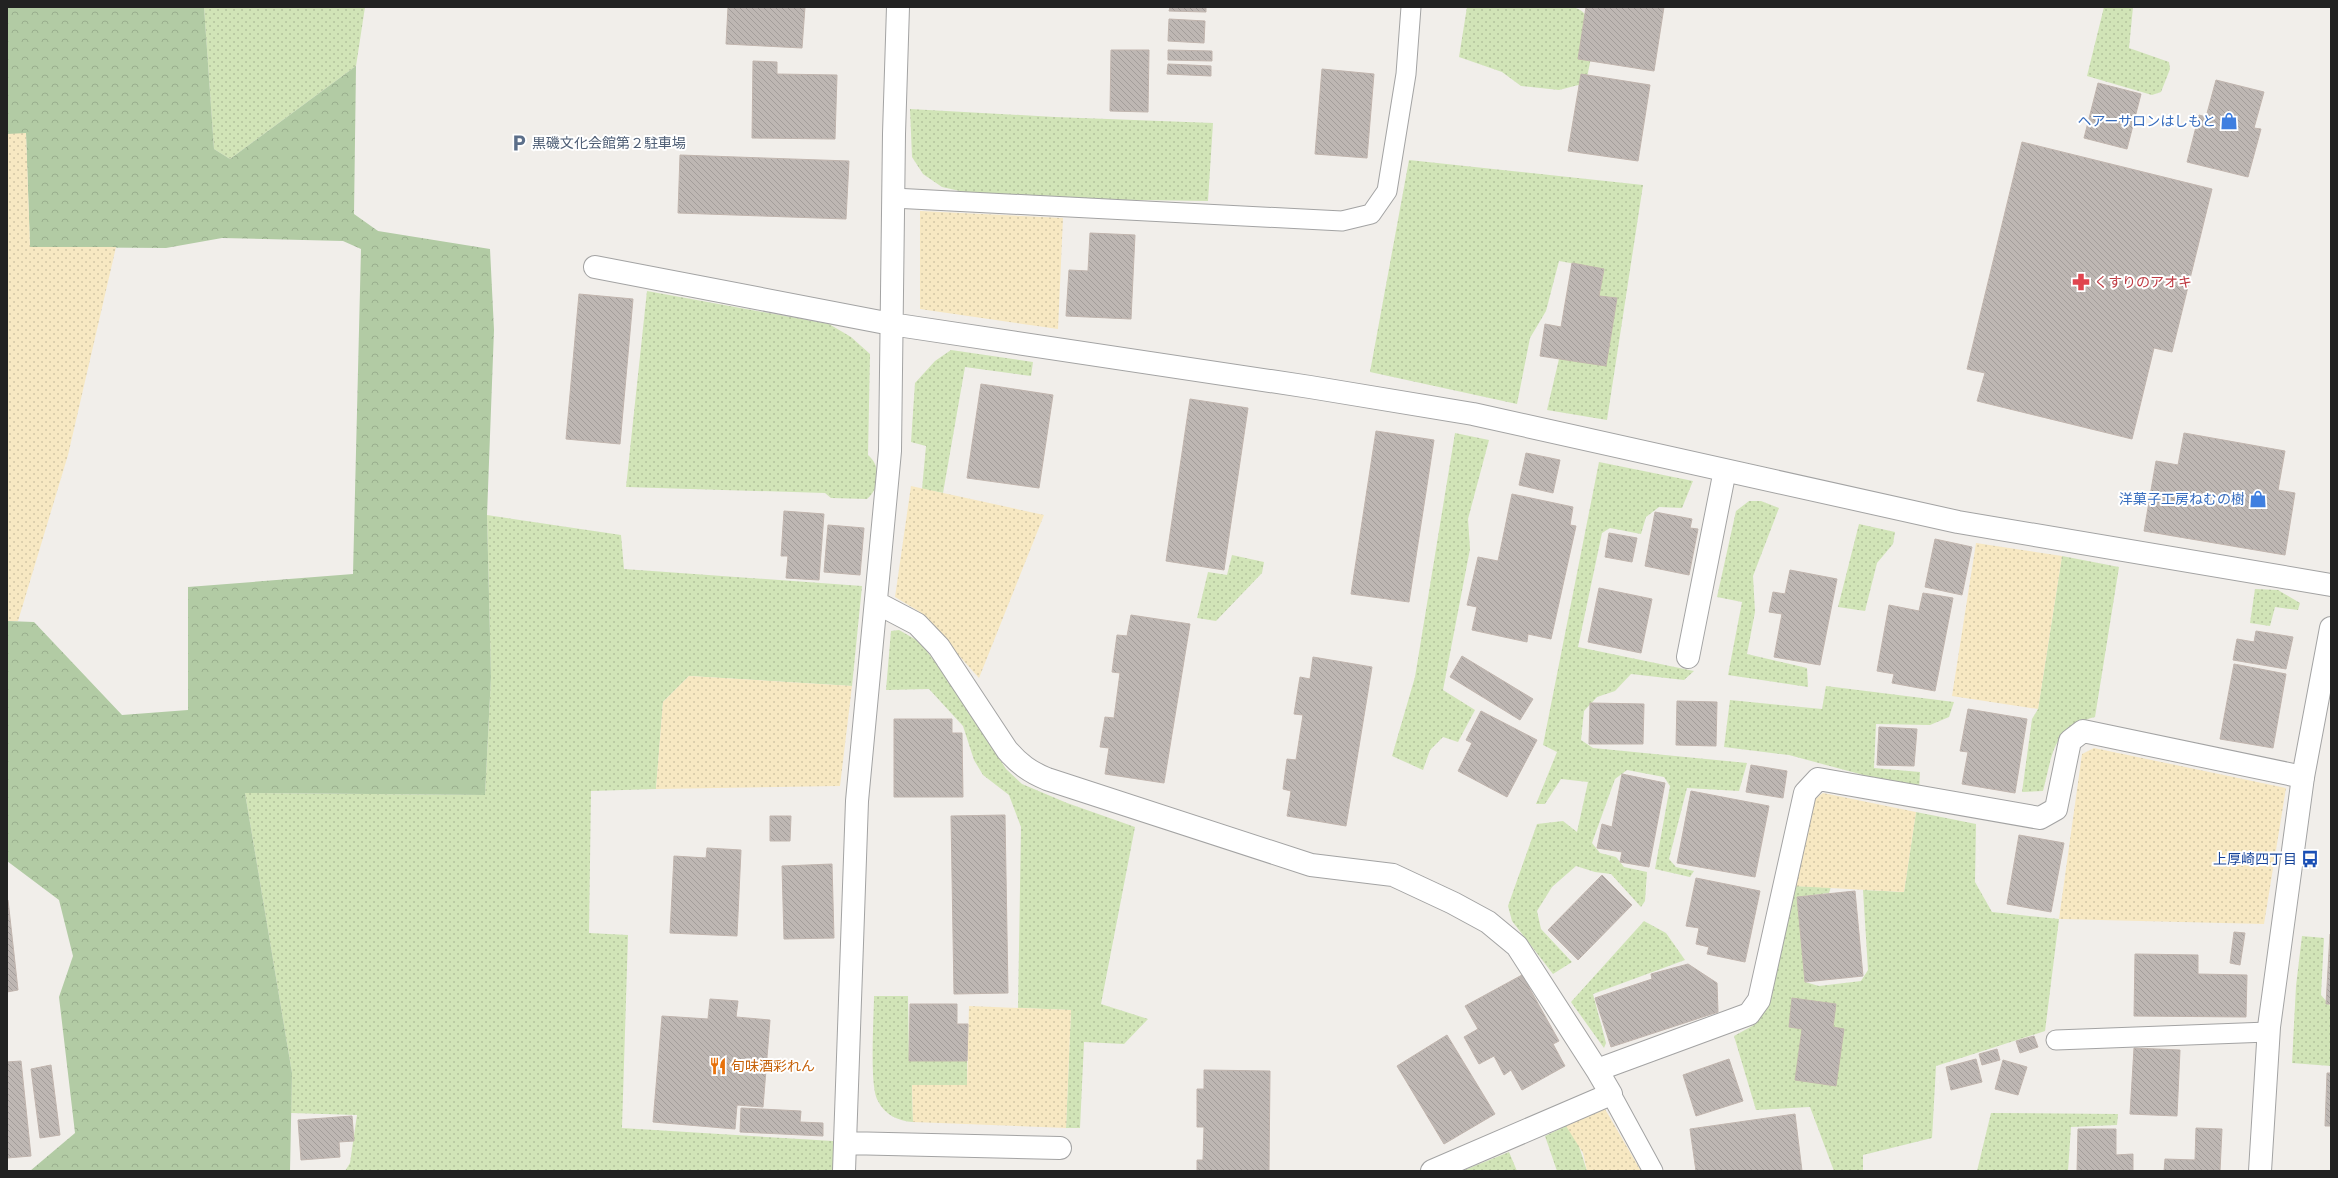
<svg xmlns="http://www.w3.org/2000/svg" width="2338" height="1178" viewBox="0 0 2338 1178" font-family="'PT Sans Narrow','Noto Sans JP',sans-serif">
<style>
.grass{fill:url(#grass-dots)}
.forest{fill:url(#forest-crowns)}
.sand{fill:url(#sand-dots)}
.building{fill:url(#building-back-hatch);stroke:#c1b5ae}
.lines{fill:none;stroke-linecap:round;stroke-linejoin:round}
.service-casing{stroke:#a3a3a3;stroke-width:21}
.minor-casing{stroke:#a3a3a3;stroke-width:24}
.tertiary-casing{stroke:#a3a3a3;stroke-width:24}
.service{stroke:#fff;stroke-width:19}
.minor{stroke:#fff;stroke-width:22}
.tertiary{stroke:#fff;stroke-width:22}
.labels{text-anchor:middle;stroke-width:4;stroke-linejoin:round;paint-order:stroke}
.shop-label{font-size:14px;fill:#366cbe;stroke:#fff;text-anchor:end}
.service-label{font-size:14px;fill:#4e5e75;stroke:#fff;text-anchor:start}
.health-label{font-size:14px;fill:#be3a42;stroke:#fff;text-anchor:start}
.transit-label{font-size:14px;fill:#164399;stroke:#fff;text-anchor:end}
.food-label{font-size:14px;fill:#c56008;stroke:#fff;text-anchor:start}
</style>
<defs>
<pattern id="grass-dots" width="8" height="8" patternUnits="userSpaceOnUse"><rect width="8" height="8" fill="#d1e4b7"/><path d="M2 2h.1M6 6h.1" fill="none" stroke="#b3c39d" stroke-width="1.8" stroke-linecap="round"/></pattern>
<pattern id="forest-crowns" width="20" height="18" patternUnits="userSpaceOnUse"><rect width="20" height="18" fill="#b2cba4"/><path d="M2 6a3 3 0 1 1 6 0M12 15a3 3 0 1 1 6 0" fill="none" stroke="#99ae8d"/></pattern>
<pattern id="sand-dots" width="8" height="8" patternUnits="userSpaceOnUse"><rect width="8" height="8" fill="#f7e8c2"/><path d="M2 2h.1M6 6h.1" fill="none" stroke="#d3c7a6" stroke-width="1.8" stroke-linecap="round"/></pattern>
<pattern id="building-back-hatch" width="6" height="6" patternUnits="userSpaceOnUse"><rect width="6" height="6" fill="#beb7b3"/><path d="M-1 5l2 2M0 0l6 6M5-1l2 2" fill="none" stroke="#a39d9a"/></pattern>
</defs>
<rect width="100%" height="100%" fill="#f1eeea"/>
<path class="grass" d="M204 7H365L356 66 230 159 214 149Z
M1467 7H1573C1604 16 1590 60 1586 83L1559 90 1521 86 1502 72 1459 57Z
M2104 7H2133L2129 48 2169 62 2170 69 2161 92 2152 95 2087 76Z
M910 109 1055 117 1213 123 1208 201 1069 199 969 193 942 187 923 174 912 157Z
M1409 160 1643 185 1607 420 1547 410 1559 359 1616 298 1599 296 1604 269 1559 261 1546 311 1530 338 1517 404 1370 372Z
M647 291 829 324 851 337 870 354 868 455C882 467 880 488 867 499L831 498 825 493 626 487Z
M951 350 1033 362 1031 376 965 367 943 493 922 489 926 446 911 442 915 383 935 361Z
M1455 433 1489 440 1468 519 1470 549 1443 690 1475 710 1458 742 1443 737 1430 750 1423 770 1392 756 1415 677Z
M1599 462 1693 481 1682 508 1659 507 1646 517 1641 534 1610 528 1602 533 1578 647 1694 671 1684 680 1631 674 1615 691 1597 697 1584 711 1581 740 1593 748 1747 763 1739 791 1687 788 1669 859 1676 867 1694 871 1690 877 1655 869 1670 786 1664 777 1627 770 1615 779 1592 843 1600 853 1616 857 1624 867 1647 872 1645 901 1641 907 1611 874 1595 872 1576 866 1552 887 1537 911 1541 929 1572 962 1553 974 1512 921 1508 906 1537 824 1563 821 1577 832 1588 782 1561 779 1545 804H1536L1557 752 1543 745Z
M1749 501H1761L1779 508 1753 576 1755 612 1747 654 1807 668 1808 687 1728 675 1742 602 1717 597 1736 511Z
M487 515 621 535 624 569 862 586 852 686 689 676 663 702 656 789 591 791 589 933 628 935 622 1128 833 1141V1171H345L350 1163 357 1115 291 1113 292 1073 245 793 485 795 491 677Z
M1859 524 1895 532 1893 544 1877 563 1865 611 1838 607Z
M1232 555 1264 562 1262 573 1216 621 1197 618 1208 572 1227 575Z
M2062 556 2119 567 2095 717C2052 728 2053 753 2043 791L2022 792 2032 719 2038 709Z
M2255 589 2278 590 2300 603 2298 610 2275 607 2270 626 2250 623Z
M899 630 920 642 959 694 1006 769 1022 784 1067 803 1135 827 1101 1004 1148 1019 1124 1044 1084 1042 1080 1128H1066L1071 1010 1018 1008 1021 827 1009 795 983 775 974 760 963 726 929 689 886 690 891 631Z
M1826 686 1954 702 1949 717 1930 725 1876 724 1874 768 1920 772 1919 790 1789 755 1724 747 1730 700 1822 709Z
M1916 812 1976 824 1975 882 1992 912 2059 919 2045 1031 1936 1066 1932 1138 1863 1155V1171H1834L1810 1107 1756 1110 1734 1036 1754 1025 1765 1006 1793 886 1831 887 1829 893 1797 897 1805 982 1819 986 1861 981 1868 970 1863 890 1904 892Z
M1644 921 1666 933 1685 960 1593 994 1606 1043 1604 1048 1571 1002Z
M2302 936 2324 938 2321 995 2331 1007V1066L2292 1063 2296 986Z
M874 996H908L909 1061H967V1085H912L913 1122C898 1121 885 1115 878 1101 869 1086 874 1017 874 996Z
M1991 1113 2118 1114 2117 1125 2071 1127 2068 1171H1977Z
M1566 1126 1576 1137 1587 1171H1557L1545 1136Z
M1509 1152 1517 1171H1462Z"/>
<path class="forest" d="M7 7H204L214 149 230 159 356 66 354 214 378 231 490 249 494 330 487 515 491 677 485 795 245 793 292 1073 290 1171H30L75 1133 59 997 73 956 59 900 7 861V621L34 622 122 715 188 710V587L353 574 361 249 343 241 222 238 166 248 30 247 26 134H7Z"/>
<path class="sand" d="M26 133 30 247H116L68 455 18 621H7V134Z
M920 211 1063 218 1058 329 920 309Z
M911 486 1044 515 979 678 920 612 895 597Z
M1976 543 2062 556 2038 709 1952 696Z
M689 676 852 686 840 786 656 789 663 702Z
M2094 748 2286 788 2264 924 2059 919 2082 754Z
M1823 793 1916 812 1904 892 1793 886 1814 800Z
M969 1006 1071 1010 1066 1128 913 1122 912 1085H967Z
M1605 1109 1641 1171H1587L1583 1153 1566 1126Z"/>
<path class="building" d="M728 7H805L802 48 726 44Z
M1170 7H1206V12L1169 11Z
M1586 7H1664L1654 71 1578 59Z
M1169 19 1205 21 1204 43 1168 41Z
M1111 50H1149L1148 112 1110 111Z
M1168 50 1212 51V61L1168 60Z
M753 61 777 62V74L837 75 835 139 752 138Z
M1168 64 1211 66V76L1167 74Z
M1322 69 1374 74 1367 158 1315 154Z
M1581 74 1650 85 1638 161 1568 151Z
M2216 80 2264 92 2254 128 2261 129 2248 177 2187 162 2199 115 2206 117Z
M2098 83 2141 94 2127 149 2084 138Z
M2022 142 2212 189 2172 352 2154 348 2132 439 1977 401 1985 373 1967 369Z
M680 155 849 161 846 219 678 213Z
M1090 233 1135 235 1131 319 1066 316 1069 270 1088 271Z
M1572 263 1604 269 1599 296 1617 298 1606 366 1540 356 1545 324 1561 327Z
M579 294 633 299 620 444 566 439Z
M981 384 1053 395 1039 488 967 478Z
M1190 399 1248 408 1224 570 1166 561Z
M1376 431 1434 440 1409 602 1351 594Z
M2184 433 2285 451 2278 490 2295 493 2285 555 2144 531 2156 461 2178 465Z
M1526 453 1560 460 1553 493 1519 485Z
M1512 494 1573 507 1570 525 1576 526 1551 639 1528 634 1527 642 1472 630 1477 607 1467 605 1478 557 1498 561Z
M784 511 824 514 819 580 786 578 788 556H781Z
M1655 512 1692 519 1690 528 1698 529 1689 575 1645 566Z
M828 525 864 528 860 575 824 572Z
M1609 533 1637 538 1632 562 1605 557Z
M1935 539 1972 547 1962 595 1925 587Z
M1790 570 1837 579 1820 665 1774 657 1782 614 1769 612 1773 592 1785 594Z
M1599 588 1652 599 1641 653 1588 642Z
M1923 593 1953 598 1935 691 1892 683 1894 674 1877 671 1889 605 1919 611Z
M1131 615 1190 624 1164 783 1105 774 1109 748 1100 747 1105 717 1114 718 1120 673 1112 672 1117 635 1127 636Z
M2256 631 2293 637 2286 669 2233 660 2237 639 2254 642Z
M1462 656 1533 699 1520 720 1450 677Z
M1313 657 1372 667 1346 826 1287 816 1291 791 1283 789 1287 759 1296 760 1303 715 1294 714 1300 677 1310 679Z
M2234 664 2286 674 2273 748 2220 739Z
M1677 701 1717 702 1716 746 1676 745Z
M1590 703 1644 704 1643 744H1589Z
M1968 709 2027 719 2015 793 1962 784 1968 752 1960 751Z
M1481 711 1537 740 1507 797 1458 771 1472 743 1466 740Z
M894 719H952V733H962L963 797H894Z
M1879 727 1917 729 1914 766 1877 765Z
M1751 765 1787 771 1783 798 1746 792Z
M1622 774 1665 783 1649 867 1620 862 1622 852 1597 848 1602 824 1612 827Z
M1691 791 1769 806 1755 877 1677 863Z
M1005 815 1008 993 954 994 951 816Z
M770 816H791L790 841H770Z
M2019 835 2064 843 2051 912 2007 904Z
M707 848 741 850 737 936 670 933 674 856 706 858Z
M832 864 834 938 784 939 782 866Z
M1602 875 1632 905 1578 960 1548 930Z
M1696 878 1760 891 1745 962 1707 954 1709 947 1696 944 1699 928 1686 926Z
M1855 891 1863 976 1805 982 1797 897Z
M8 900 18 990 7 992V901Z
M2234 932 2245 933 2240 965 2230 963Z
M2330 934 2331 935V1004H2326Z
M2135 954 2198 955V974L2247 975 2246 1017 2134 1016Z
M1688 964 1717 983 1718 1012 1611 1047 1595 998 1652 979 1651 974Z
M1522 975 1559 1041 1553 1044 1565 1066 1522 1090 1511 1070 1504 1075 1494 1056 1479 1064 1464 1037 1478 1029 1465 1006Z
M1792 998 1836 1004 1833 1027 1844 1029 1836 1086 1795 1080 1802 1029 1789 1027Z
M710 999 738 1001 736 1017 770 1020 763 1107 737 1105 735 1129 653 1122 662 1016 708 1019Z
M910 1004H957V1024H968L967 1061H909Z
M1447 1035 1495 1114 1444 1144 1397 1066Z
M2034 1036 2038 1047 2020 1053 2016 1041Z
M2134 1048 2180 1050 2177 1116 2130 1114Z
M1997 1049 2000 1060 1982 1065 1979 1054Z
M1729 1059 1743 1101 1696 1116 1683 1075Z
M1976 1059 1982 1082 1951 1090 1946 1067Z
M2003 1060 2027 1067 2018 1095 1995 1089Z
M21 1061 31 1156 7 1158V1062Z
M51 1065 60 1135 40 1138 31 1069Z
M1204 1070 1270 1071 1269 1171H1197V1160H1203L1204 1127H1197V1089H1204Z
M2327 1073H2331V1126H2325Z
M741 1108 801 1111 800 1122 823 1123V1136L740 1132Z
M1795 1114 1802 1171H1696L1690 1129Z
M352 1116 354 1141 339 1142 340 1157 301 1160 298 1120Z
M2196 1128 2222 1129 2220 1171H2164L2165 1159 2195 1160Z
M2078 1129H2116V1155L2133 1154V1171H2077Z"/>
<g class="lines">
<g class="service-casing">
<path id="service" d="M893 198 1342 221 1371 214 1387 191 1406 74 1411 7
M2056 1040 2268 1032
M1611 1094 1653 1171"/>
</g>
<g class="minor-casing">
<path id="minor" d="M595 267 891 324 1310 387 1473 414 1958 522 2331 585
M877 603 917 624 939 647 1007 750C1019 764 1030 772 1047 779L1311 865 1393 875 1453 903 1488 922 1517 946 1597 1070
M1688 657 1725 470
M845 1143 1060 1148
M844 1171 857 801 890 451 894 134 898 7
M1432 1171 1611 1094 1597 1070 1749 1014 1759 1000 1805 793 1818 779 2040 818 2056 809 2070 741 2083 731 2303 777"/>
</g>
<g class="tertiary-casing">
<path id="tertiary" d="M2260 1171 2269 1027 2303 777 2331 628"/>
</g>
<use href="#service" class="service"/>
<use href="#minor" class="minor"/>
<use href="#tertiary" class="tertiary"/>
</g>
<defs>
<g id="shop-bare" transform="scale(1.38)"><path d="M-5-2.5h2.3a2.7 3.5 0 0 1 5.4 0H5L5.5 6h-11ZM-1.5-2.5h3a1.5 2.3 0 0 0-3 0Z" fill="#3f7fe0" stroke="#fff" stroke-width="2.5" paint-order="stroke"/></g>
<g id="parking-bare" transform="scale(1.38)"><path d="M-3.5-5.5H1a3.5 3.5 0 0 1 0 7H-1V5.5H-3.5ZM-1-3.4V-.6H.8a1.4 1.4 0 0 0 0-2.8Z" fill="#5c6f8a" stroke="#fff" stroke-width="2.5" paint-order="stroke"/></g>
<g id="pharmacy-bare" transform="scale(1.38)"><path d="M-2-6h4v4h4v4h-4v4h-4v-4h-4v-4h4Z" fill="#e0444e" stroke="#fff" stroke-width="2.5" paint-order="stroke"/></g>
<g id="bus-bare" transform="scale(1.38)"><path d="M-5-6H5V4H4V6H2V4H-2V6H-4V4H-5ZM-3.5-4V0h7V-4ZM-3.5 1.2v1.5H-2V1.2ZM2 1.2v1.5H3.5V1.2Z" fill="#1a4fb4" stroke="#fff" stroke-width="2.5" paint-order="stroke"/></g>
<g id="restaurant-bare" transform="scale(1.38)"><path d="M-5-6h1v4h1v-4h1v4h1v-4h1v5L-1.5 .5V6h-2V.5L-5-1ZM5-6V6H3V1.5H1.5Q1.5-4 5-6Z" fill="#e8710a" stroke="#fff" stroke-width="2.5" paint-order="stroke"/></g>
</defs>
<g fill-rule="evenodd">
<use href="#shop-bare" x="2229" y="121"/>
<use href="#parking-bare" x="519" y="143"/>
<use href="#pharmacy-bare" x="2081" y="282"/>
<use href="#shop-bare" x="2258" y="499"/>
<use href="#bus-bare" x="2310" y="859"/>
<use href="#restaurant-bare" x="718" y="1066"/>
</g>
<g class="labels">
<g class="shop-label">
<text x="2216" y="126">ヘアーサロンはしもと</text>
<text x="2245" y="504">洋菓子工房ねむの樹</text>
</g>
<g class="service-label">
<text x="532" y="148">黒磯文化会館第２駐車場</text>
</g>
<g class="health-label">
<text x="2094" y="287">くすりのアオキ</text>
</g>
<g class="transit-label">
<text x="2297" y="864">上厚崎四丁目</text>
</g>
<g class="food-label">
<text x="731" y="1071">旬味酒彩れん</text>
</g>
</g>
<rect width="2338" height="1178" fill="none" stroke="#222222" stroke-width="16"/>
</svg>
